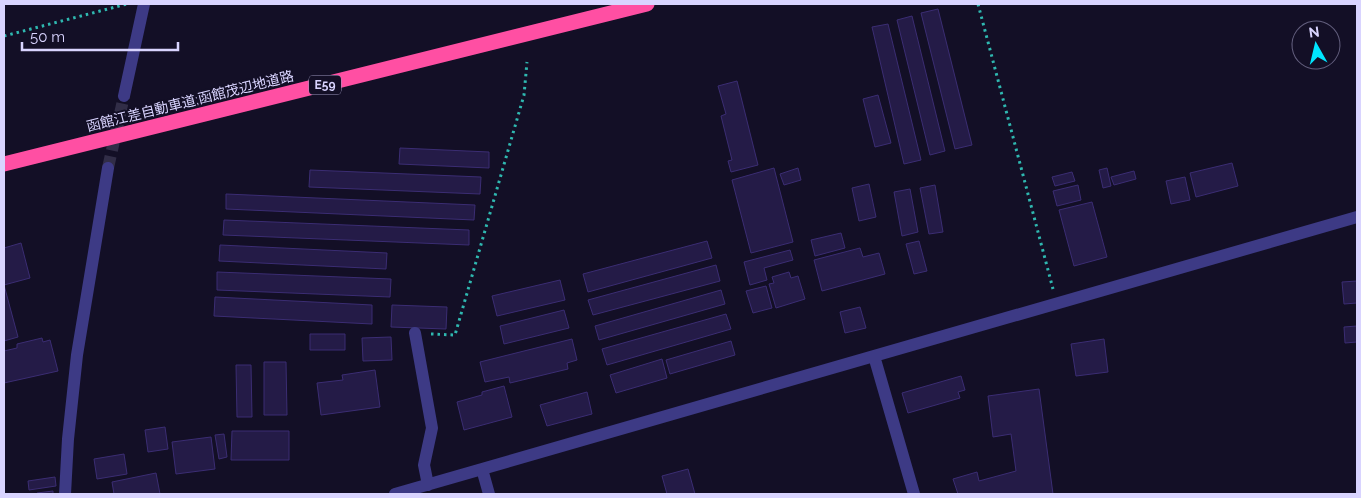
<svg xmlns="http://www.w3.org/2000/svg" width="1361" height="498" viewBox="0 0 1361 498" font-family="Raleway,'Noto Sans JP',sans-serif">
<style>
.building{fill:#241b47;stroke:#3b2d73}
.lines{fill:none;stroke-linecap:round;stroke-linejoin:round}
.minor-tunnel{stroke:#312d47;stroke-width:12;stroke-dasharray:12 6;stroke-linecap:butt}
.path{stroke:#2fb8b0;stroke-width:3;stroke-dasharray:2.5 4;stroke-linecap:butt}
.minor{stroke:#3d3a85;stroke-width:12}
.highway{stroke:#ff4fa3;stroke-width:15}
.labels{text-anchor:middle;stroke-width:4;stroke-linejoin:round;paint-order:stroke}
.shield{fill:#130f26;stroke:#9e99be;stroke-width:1}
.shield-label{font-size:12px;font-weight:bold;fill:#d9d4ff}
.street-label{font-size:14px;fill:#d9d4ff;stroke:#130f26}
</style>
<rect width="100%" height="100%" fill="#130f26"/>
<path class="building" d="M938 9 972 145 955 149 921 13Z
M912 16 945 151 930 155 897 20Z
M888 24 921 160 904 164 872 27Z
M737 81 758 165 731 172 728 161 732 160 721 116 726 114 718 86Z
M878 95 891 143 875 147 863 99Z
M400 148 489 152V168L399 164Z
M1232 163 1238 186 1196 197 1190 173Z
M774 168 793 242 751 253 732 180Z
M798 168 801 180 784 185 780 174Z
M1107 168 1111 186 1103 188 1099 170Z
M310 170 481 177 480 194 309 187Z
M1134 171 1136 179 1114 185 1111 177Z
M1072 172 1075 181 1055 186 1052 177Z
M1185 177 1190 200 1171 204 1166 181Z
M869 184 876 217 859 221 852 188Z
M935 185 943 232 929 234 920 188Z
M1078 185 1081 200 1057 206 1053 191Z
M910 189 918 232 902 236 894 192Z
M226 194 475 205 474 220 226 209Z
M1092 202 1107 257 1074 266 1059 210Z
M224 220 469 230V245L223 235Z
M841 233 845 248 815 256 811 240Z
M707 241 712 258 588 292 583 274Z
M919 241 927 271 914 274 906 244Z
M21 243 30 278 4 285V248Z
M220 245 387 253 386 269 219 261Z
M860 248 863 257 879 253 885 274 822 291 814 260Z
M790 250 793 260 764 268 767 280 750 285 744 262Z
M716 265 720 281 593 315 588 300Z
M217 272 391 279 390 297 217 290Z
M789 272 791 278 798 276 805 299 776 308 769 284 774 283 772 277Z
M560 280 565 300 497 316 492 296Z
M1357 281V303L1344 304 1342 282Z
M4 285 18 337 4 341Z
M766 286 772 308 753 313 746 291Z
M721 290 725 304 599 340 595 326Z
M215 297 372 305V324L214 316Z
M392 305 447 307 446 329 391 327Z
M860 307 866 328 845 333 840 312Z
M564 310 569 328 504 344 500 326Z
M726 314 731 329 607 365 602 349Z
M1357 326V342L1345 343 1344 327Z
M310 334H345V350H310Z
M391 337 392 360 363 361 362 338Z
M42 338 43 342 50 340 58 371 4 383V351L17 348V344Z
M572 339 577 360 567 363 568 369 510 383 509 377 485 382 480 362Z
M1104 339 1108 372 1076 376 1071 344Z
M731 341 735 355 670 374 666 360Z
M662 359 667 378 616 393 610 375Z
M264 362H286L287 415H264Z
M236 365H251L252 417H237Z
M375 370 380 407 321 415 317 383 343 380 342 375Z
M961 376 965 390 958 392 960 398 908 413 902 393Z
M504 386 512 417 464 430 457 402 482 395V392Z
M1039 389 1053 494H958L953 479 977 472 979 481 1016 471 1011 434 993 437 988 396Z
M587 392 592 414 547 426 540 405Z
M165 427 168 449 148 452 145 430Z
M232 431H289V460H231Z
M224 434 227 457 219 459 215 435Z
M211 437 215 469 176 474 172 442Z
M124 454 127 474 97 479 94 459Z
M688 469 695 494H667L662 476Z
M156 473 160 494H114L112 482Z
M55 477 56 486 29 490 28 481Z
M53 491V494H37V493Z"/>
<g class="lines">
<path class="minor-tunnel" d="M108 168 124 96"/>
<path class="path" d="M978 4 1053 289
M4 36 127 4
M431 334 455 335 524 95 527 62"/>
<path class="minor" d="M124 96 144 4
M415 333 432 428 424 465 428 485
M874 356 914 494
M482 469 489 494
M65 494 68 439 77 355 108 168
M395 494 1357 217"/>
<path class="highway" d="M4 164 647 4"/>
</g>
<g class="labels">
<rect class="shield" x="309" y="75.5" width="32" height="19" rx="4"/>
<g class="shield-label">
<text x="325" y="89">E59</text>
</g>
<g class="street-label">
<text transform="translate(190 101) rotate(-14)" y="5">函館江差自動車道;函館茂辺地道路</text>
</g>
</g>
<rect width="1361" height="498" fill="none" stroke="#d9d4ff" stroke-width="10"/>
<g transform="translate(1316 45) rotate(352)"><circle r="24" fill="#130f26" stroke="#625e7d"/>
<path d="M0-4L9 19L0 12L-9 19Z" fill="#00e5ff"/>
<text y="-8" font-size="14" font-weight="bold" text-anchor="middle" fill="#d9d4ff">N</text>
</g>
<path d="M22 42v8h156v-8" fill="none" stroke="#d9d4ff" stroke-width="2.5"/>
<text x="30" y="42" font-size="15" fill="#d9d4ff" stroke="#130f26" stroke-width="4" paint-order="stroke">50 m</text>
</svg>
